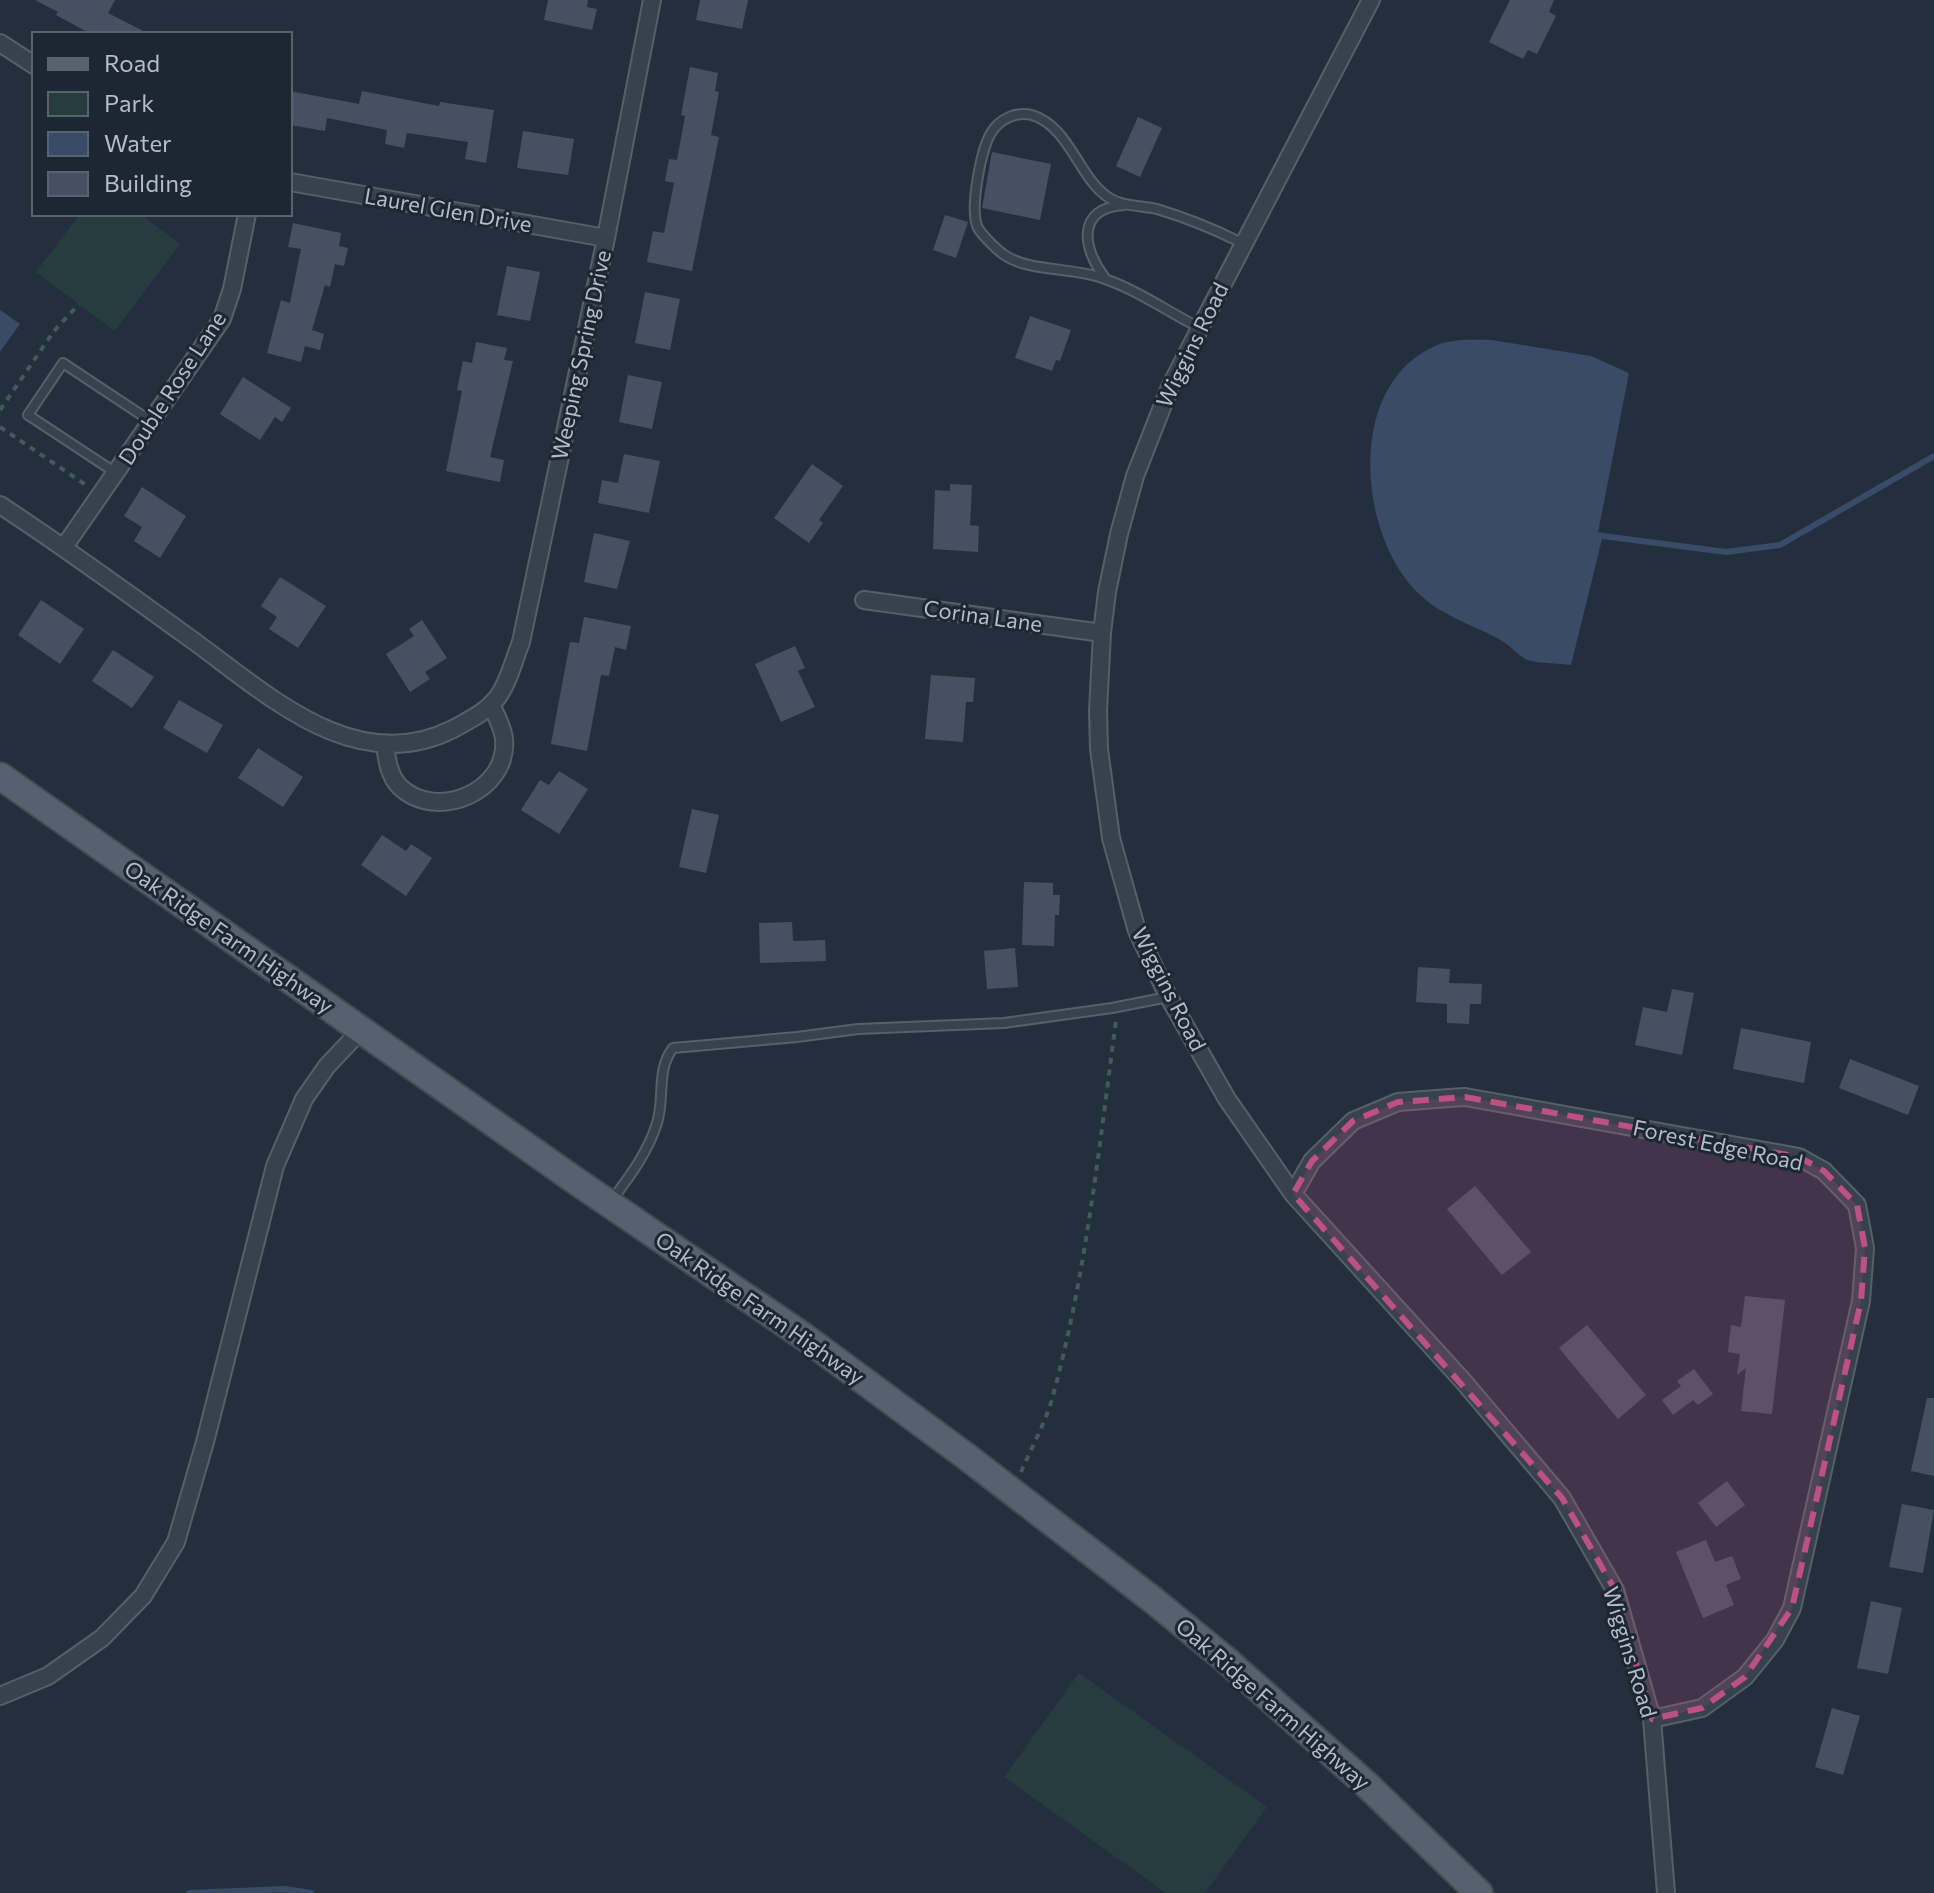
<svg xmlns="http://www.w3.org/2000/svg" width="1934" height="1893" viewBox="0 0 1934 1893" font-family="Commissioner,sans-serif">
<style>
.green{fill:#263c3f}
.water{fill:#394c67}
.lines{fill:none;stroke-linecap:round;stroke-linejoin:round}
.stream{stroke:#394c67;stroke-width:6}
.building{fill:#455162}
.lane-casing{stroke:#565f6c;stroke-width:12}
.street-casing{stroke:#565f6c;stroke-width:20}
.primary-casing{stroke:#414a57;stroke-width:30}
.path{stroke:#44595c;stroke-width:4;stroke-dasharray:6 6;stroke-linecap:butt}
.lane{stroke:#38414e;stroke-width:8}
.street{stroke:#38414e;stroke-width:16}
.primary{stroke:#56606e;stroke-width:26}
.marked{fill:#bd5182;fill-opacity:0.2;stroke:#bd5182;stroke-width:6;stroke-dasharray:16 10;stroke-linejoin:round}
.labels{text-anchor:middle;stroke-width:6;stroke-linejoin:round;paint-order:stroke}
.street-label{font-size:22px;fill:#b4bcc9;stroke:#1d2633}
</style>
<rect width="100%" height="100%" fill="#242f3e"/>
<path class="green" d="M80 214H141L180 244 115 331 36 272Z
M1079 1673 1267 1807 1205 1893H1166L1004 1777Z"/>
<path class="water" d="M0 310 20 324 0 352Z
M1491 340 1591 356 1629 373 1598 533 1602 539 1571 665C1558 663 1541 664 1528 660 1519 657 1512 647 1504 642 1476 625 1444 618 1419 594 1359 537 1345 390 1431 348 1449 338 1471 340 1491 340Z"/>
<g class="lines">
<path class="stream" d="M1595 535 1726 552 1780 545 1934 456
M189 1893 285 1889 311 1893"/>
</g>
<path class="building" d="M35 0H115L108 13 149 34H91L56 15 58 12Z
M548 0H588L587 7 597 9 592 30 544 20Z
M700 0H748L742 29 696 20Z
M1510 0H1554L1549 12 1556 16 1537 54 1528 50 1523 59 1489 42Z
M690 67 718 73 715 91 719 92 711 135 719 137 692 271 647 262 653 231 664 233 674 183 665 181 669 159 677 160 685 116 681 115Z
M290 91 359 104 362 91 439 106 440 102 494 110 486 163 465 159 468 142 407 133 404 148 385 144 387 130 327 118 325 131 290 125Z
M1138 117 1162 128 1140 177 1116 166Z
M523 131 574 139 568 175 517 168Z
M992 152 1051 164 1040 220 982 208Z
M945 215 968 222 956 258 933 250Z
M293 223 341 233 339 246 348 248 344 266 335 264 330 287 325 285 312 330 324 334 320 350 305 346 301 362 267 353 281 300 290 303 301 249 288 247Z
M507 266 540 272 530 321 497 315Z
M645 292 680 299 670 350 635 343Z
M1030 316 1071 330 1060 361 1056 360 1052 371 1015 358Z
M476 342 507 348 504 360 513 361 490 457 504 460 500 482 446 471 462 391 457 390 463 361 472 363Z
M628 375 662 382 652 429 619 422Z
M243 377 291 408 282 422 275 417 260 440 220 414Z
M624 454 660 461 649 513 598 503 602 480 618 483Z
M812 464 843 486 819 520 823 523 809 543 774 518Z
M950 484 972 485 970 525 979 526 978 552 933 549 935 490 950 491Z
M142 487 186 516 160 558 134 541 142 527 124 516Z
M594 533 630 541 617 589 584 582Z
M280 577 326 606 298 648 269 629 277 617 261 606Z
M41 600 84 629 60 664 18 635Z
M584 617 631 626 626 650 615 647 609 676 601 675 587 751 551 744 570 642 579 643Z
M422 620 447 658 425 672 430 679 410 692 386 654 414 636 409 629Z
M795 646 805 668 798 671 815 707 781 722 755 664Z
M113 650 154 677 132 708 92 681Z
M931 675 975 678 973 702H966L963 742 925 739Z
M179 700 223 725 207 753 163 728Z
M258 748 303 777 283 807 238 778Z
M559 771 588 789 559 834 521 810 540 780 549 785Z
M692 809 719 815 706 873 679 867Z
M382 835 406 851 411 844 432 858 406 896 361 865Z
M1024 882 1053 883V895H1060L1059 915H1055L1054 946 1022 945Z
M792 922 793 941 825 940 826 961 760 963 759 923Z
M1015 948 1018 987 987 989 984 951Z
M1418 967 1450 969 1449 983 1482 984 1481 1004H1470L1469 1024 1447 1023V1004L1416 1002Z
M1672 989 1694 993 1682 1055 1635 1045 1643 1007 1667 1012Z
M1741 1028 1811 1042 1804 1083 1733 1069Z
M1850 1059 1919 1086 1908 1115 1839 1088Z
M1475 1186 1531 1252 1502 1275 1447 1209Z
M1745 1296 1785 1300 1772 1414 1741 1411 1746 1368 1737 1375 1740 1354 1728 1352 1731 1325 1741 1327Z
M1587 1325 1646 1395 1618 1419 1559 1348Z
M1694 1369 1713 1394 1698 1405 1693 1400 1673 1415 1662 1400 1681 1386 1677 1381Z
M1927 1398H1934V1476L1911 1471Z
M1727 1481 1745 1505 1716 1527 1698 1503Z
M1902 1504 1934 1510 1923 1573 1889 1567Z
M1706 1540 1715 1562 1732 1556 1741 1579 1726 1585 1734 1605 1703 1618 1676 1552Z
M1871 1601 1902 1608 1888 1674 1857 1668Z
M1832 1708 1860 1716 1843 1775 1815 1767Z"/>
<g class="lines">
<g class="lane-casing">
<path id="lane" d="M1105 278C1082 248 1076 208 1124 205
M1200 328C1168 312 1136 289 1102 278 1072 267 1027 272 1003 254 996 249 982 235 978 228 969 210 981 150 991 133 999 119 1017 111 1032 115 1068 126 1078 174 1105 195 1120 207 1140 205 1157 209 1187 218 1214 229 1242 243
M116 473 28 415 63 363 152 422
M612 1200C630 1176 648 1152 657 1123 665 1097 656 1070 673 1048L797 1037 858 1029 1004 1023 1112 1008 1168 997"/>
</g>
<g class="street-casing">
<path id="street" d="M1371 0 1200 328 1170 387 1135 476 1119 534 1107 592 1102 633 1098 711 1099 749 1111 838 1137 931 1168 996 1227 1099 1293 1194 1463 1381 1562 1498 1615 1590 1652 1719 1666 1893
M0 43 34 65
M290 182 606 238
M0 505C63 546 123 590 184 634 262 689 352 780 453 729 469 720 485 713 497 698 508 684 514 660 521 642L606 238 652 0
M64 547 222 319 232 289 247 214
M864 600 1102 633
M385 746C387 760 389 776 400 787 437 822 509 791 504 739 503 727 495 714 491 704
M1293 1194 1312 1161 1353 1121 1398 1102 1449 1098 1465 1097 1799 1157 1824 1171 1857 1205 1865 1248 1861 1301 1792 1608 1775 1640 1745 1677 1702 1708 1652 1719
M0 1696 48 1676 102 1638 143 1596 176 1542 205 1442 275 1166 304 1099 327 1066 361 1030"/>
</g>
<g class="primary-casing">
<path id="primary" d="M0 776 573 1179 803 1336 967 1457 1153 1600 1226 1660 1367 1785 1479 1893"/>
</g>
<path class="path" d="M0 410 54 331 79 304
M0 427 86 485
M1021 1472C1031 1448 1045 1424 1052 1399 1086 1276 1099 1147 1116 1021"/>
<use href="#lane" class="lane"/>
<use href="#street" class="street"/>
<use href="#primary" class="primary"/>
</g>
<path class="marked" d="M1465 1097 1799 1157 1824 1171 1857 1205 1865 1248 1861 1301 1792 1608 1745 1677 1702 1708 1652 1719 1615 1590 1562 1498 1293 1194 1312 1161 1353 1121 1398 1102Z"/>
<g class="labels">
<g class="street-label">
<text transform="translate(448 210) rotate(10)" y="8">Laurel Glen Drive</text>
<text transform="translate(1192 345) rotate(-64)" y="8">Wiggins Road</text>
<text transform="translate(581 355) rotate(-78)" y="8">Weeping Spring Drive</text>
<text transform="translate(172 388) rotate(-57)" y="8">Double Rose Lane</text>
<text transform="translate(983 616) rotate(8)" y="8">Corina Lane</text>
<text transform="translate(229 937) rotate(35)" y="8">Oak Ridge Farm Highway</text>
<text transform="translate(1169 989) rotate(63)" y="8">Wiggins Road</text>
<text transform="translate(1718 1145) rotate(12)" y="8">Forest Edge Road</text>
<text transform="translate(760 1308) rotate(35)" y="8">Oak Ridge Farm Highway</text>
<text transform="translate(1630 1652) rotate(73)" y="8">Wiggins Road</text>
<text transform="translate(1273 1704) rotate(41)" y="8">Oak Ridge Farm Highway</text>
</g>
</g>
<rect x="32" y="32" width="260" height="184" fill="#1d2633" stroke="#59626f" stroke-width="2"/>
<rect x="48" y="58" width="40" height="12" fill="#56606e" stroke="#59626f" stroke-width="2"/>
<text x="104" y="72" font-size="24" fill="#b4bcc9">Road</text>
<rect x="48" y="92" width="40" height="24" fill="#263c3f" stroke="#59626f" stroke-width="2"/>
<text x="104" y="112" font-size="24" fill="#b4bcc9">Park</text>
<rect x="48" y="132" width="40" height="24" fill="#394c67" stroke="#59626f" stroke-width="2"/>
<text x="104" y="152" font-size="24" fill="#b4bcc9">Water</text>
<rect x="48" y="172" width="40" height="24" fill="#455162" stroke="#59626f" stroke-width="2"/>
<text x="104" y="192" font-size="24" fill="#b4bcc9">Building</text>
</svg>
